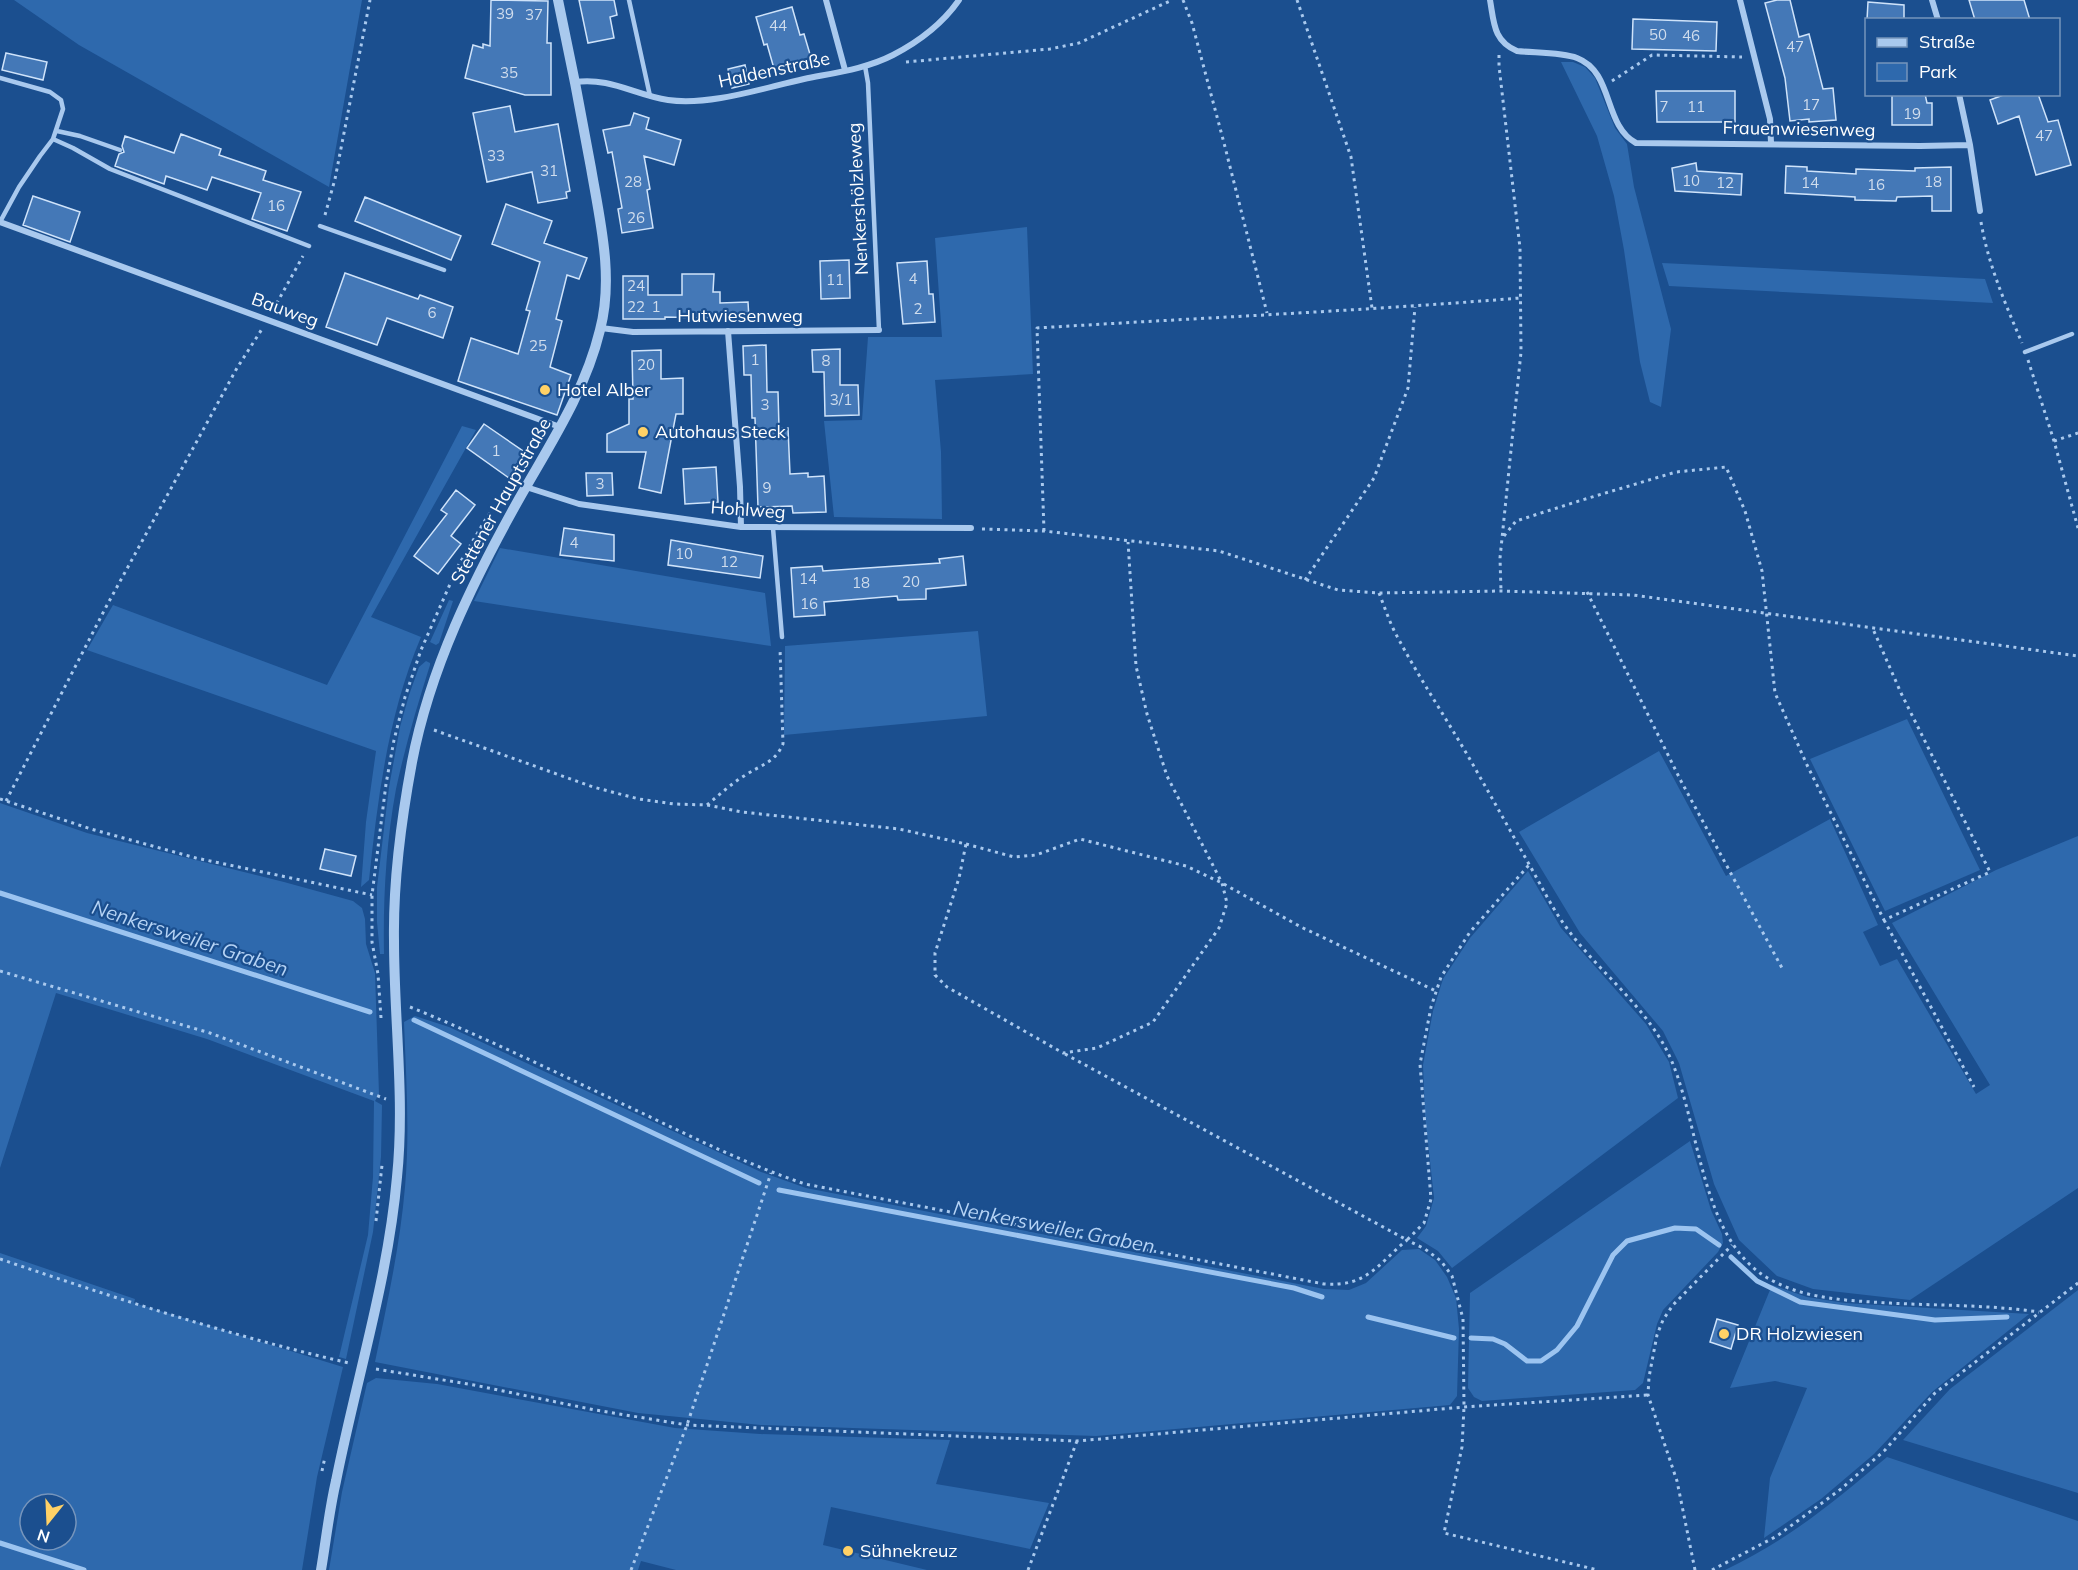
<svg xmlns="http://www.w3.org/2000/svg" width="2078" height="1570" viewBox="0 0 2078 1570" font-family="Mulish,sans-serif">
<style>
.green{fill:#2e69ad;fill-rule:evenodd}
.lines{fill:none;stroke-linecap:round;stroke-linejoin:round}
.stream{stroke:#9cc4f0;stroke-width:5}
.building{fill:#4478b7;stroke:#cfe3fa;stroke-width:1.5}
.path{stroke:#a9c9ee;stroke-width:3;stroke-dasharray:3 4.5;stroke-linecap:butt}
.service{stroke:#a9c9ee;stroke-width:4.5}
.minor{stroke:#a9c9ee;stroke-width:6}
.tertiary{stroke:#a9c9ee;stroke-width:10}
.poi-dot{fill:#ffd166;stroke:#1b4f8f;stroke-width:2}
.labels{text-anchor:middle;stroke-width:4.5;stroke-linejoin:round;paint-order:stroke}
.number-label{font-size:15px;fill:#d0dded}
.street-label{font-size:18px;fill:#fff;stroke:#1b4f8f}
.poi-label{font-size:18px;fill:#fff;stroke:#1b4f8f;text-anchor:start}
.water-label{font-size:20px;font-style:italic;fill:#b5d3f5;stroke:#1b4f8f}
</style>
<rect width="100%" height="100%" fill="#1b4f8f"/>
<path class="green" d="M14 0H362L329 187 79 45Z
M1561 62H1573L1585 67 1595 78 1615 128 1627 144 1634 187 1671 329 1661 407 1650 402 1640 362 1624 250 1614 196 1597 136Z
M1027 227 1033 374 935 380 941 452 942 519 834 517 824 421 862 420 868 337H942L935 238Z
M1662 263 1985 279 1993 303 1669 286Z
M462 426 476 430 371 617 421 637C388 715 378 796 369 880L361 887 366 822 376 751 87 650 113 605 327 685Z
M500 548 765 593 771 646 474 601Z
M449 600 453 601 439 643 436 645 430 642Z
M978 631 987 716 784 735 785 646Z
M426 661 430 663V665C417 706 405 747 396 789 386 843 383 899 384 954H380L377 922V887L389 787 400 727 409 695 419 667Z
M1907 719 1980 870 1885 911 1810 759Z
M1659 751 1726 876 1830 819 1878 925 1863 932 1880 966 1897 959 1976 1094 1990 1085 1892 923 1996 870 2078 836V1188L1910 1300 1813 1289 1777 1276 1739 1240 1714 1184 1679 1063 1663 1031 1580 933 1519 832Z
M0 803 87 833 284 882 353 901 362 908 365 919 366 944 375 973 379 1094 375 1101 382 1105 381 1157 373 1232 346 1359 339 1357 368 1235 373 1177 374 1101 207 1039 56 993 0 1168Z
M1528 871 1561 928 1646 1024 1669 1062 1678 1098 1452 1268 1438 1251 1417 1238 1426 1226 1434 1198 1425 1115 1423 1065 1433 1011 1443 979 1470 938Z
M415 1016 449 1027 761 1172 806 1188 1324 1289 1349 1290 1366 1283 1402 1250 1419 1249 1435 1260 1447 1277 1456 1298 1459 1329 1457 1396 1450 1405 1096 1436 761 1425 638 1413 375 1362C387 1304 400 1246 405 1187 410 1132 406 1077 404 1022Z
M1690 1141 1711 1210 1722 1234 1723 1243 1718 1252 1663 1310 1657 1324 1643 1383 1635 1390 1482 1401 1474 1397 1468 1388 1470 1293Z
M0 1253 135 1299 134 1303 343 1367 317 1477 302 1570H0ZM30 1504H66V1540H30Z
M1772 1285 1807 1297 1845 1303 2029 1314 1932 1392 1874 1454 1821 1499 1764 1538 1770 1478 1807 1388 1775 1381 1730 1388Z
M2078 1290V1493L1903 1440 1950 1389Z
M376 1378 437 1384 675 1428 760 1434 950 1440 936 1484 1049 1503 1030 1549 831 1507 823 1545 927 1570H676L641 1561 638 1570H329L342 1492 367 1383Z
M1887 1457 2078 1521V1570H1725C1788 1540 1834 1502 1887 1457Z"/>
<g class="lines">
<path class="stream" d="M0 893 370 1012
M414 1020 759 1183
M779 1190 1294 1288 1322 1297
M1731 1257 1757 1281 1800 1302 1935 1320 2007 1317
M1368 1317 1454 1338
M1471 1338 1493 1339 1505 1344 1527 1361H1541L1557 1350 1577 1326 1613 1255 1627 1241 1675 1228 1696 1229 1719 1245
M0 1543 84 1570"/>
</g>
<path class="building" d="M491 0 548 1 547 43H551V95H525L465 78 473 45 483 48V44L490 46Z
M579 0H614L617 15 610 17 614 38 588 43Z
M1777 0H1790L1799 37 1809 34 1823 89 1833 88 1836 120 1809 122V119L1790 121 1785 78 1765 3Z
M1969 0H2024L2030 20H1975Z
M1868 2 1904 5V20H1867Z
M792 7 800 35 804 34 812 61 775 72 767 44 764 45 756 17Z
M1633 19 1717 22 1716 51 1632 49Z
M6 53 47 62 43 80 2 70Z
M745 65 749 84 732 88 728 69Z
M1656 91H1735V122H1657Z
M1892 94H1925L1927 103H1932V125H1892Z
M2006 94H2038L2048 122 2058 120 2071 165 2036 175 2019 116 1998 124 1990 100Z
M510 106 515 132 558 124 570 191 566 192 567 198 538 203 532 172 487 182 473 113Z
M634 113 649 118 646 129 681 140 674 165 644 156 650 189 647 190 653 228 622 233 618 209 622 208 612 152 608 153 603 130 630 125Z
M181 134 221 149 219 155 266 171 263 180 301 192 287 231 252 219 261 193 212 177 207 190 166 176 164 184 115 166 119 154 124 152 122 146 125 136 174 153Z
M1696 163 1697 171 1742 174 1741 195 1675 191 1672 168Z
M1786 166 1807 167V171L1856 174V169L1915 171V168L1951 167V211H1932V196L1897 197 1896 201 1855 200V197L1785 193Z
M33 196 80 212 70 242 23 225Z
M365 197 461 236 451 260 355 221Z
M506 204 552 221 544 243 587 258 579 279 567 275 556 319 562 321 550 367 571 375 557 415 458 381 471 338 518 354 530 311 526 310 540 262 492 244Z
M849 260 850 298 821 299 820 261Z
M927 261 929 294H933L935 322 903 324 897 263Z
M345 273 418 299 420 295 453 307 443 338 387 318 377 345 326 327Z
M682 274H714L713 292H720V303L748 302 749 319 665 317V319H623V276H648V295H682Z
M766 345 767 392H778L779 428H788L790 474 808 473V477L824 476 826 512 793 513 792 506 758 507 755 418H752L751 375H744L743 346Z
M840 349V385H858L859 415 825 416 824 372H813L812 350Z
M661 350V379L683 378V414H676L661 493 639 488 646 452H607V434L629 424V399H633L632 351Z
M484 424 526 453 509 478 467 448Z
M716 467 718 502 685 504 683 469Z
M586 473H612L613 495 587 496Z
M456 490 475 505 451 536 461 544 438 574 414 556 447 514 441 510Z
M564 528 614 535V561L560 555Z
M671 540 763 556 760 578 668 565Z
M963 556 966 585 926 589V599L898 600 897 596 824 602 825 615 794 617 791 568 822 566 823 571 940 563 939 559Z
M325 849 356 856 351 876 320 869Z
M1717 1319 1738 1325 1731 1349 1710 1342Z"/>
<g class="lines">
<path class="path" d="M1183 0 1192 23 1224 143 1267 313
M1297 0 1351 157 1372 308
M1499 55V66L1520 248 1521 352 1500 558 1501 591
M906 62 1050 49 1079 43 1172 0
M1612 81 1652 55 1742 57
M325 215 335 179 370 0
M1981 222C1988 264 2005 303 2022 343
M273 310 303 256
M2028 360 2054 441 2078 528
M2054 441 2078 433
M982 529 1044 531 1219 551 1338 590 1379 593 1501 591 1633 595 2078 656
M1044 531 1037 328C1198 318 1360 311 1520 298
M1504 536 1516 521 1582 500 1676 472 1726 467 1745 511 1762 571 1775 693 1807 765 1884 920 1990 872 1901 693 1873 629
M1305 580 1374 478 1408 388 1415 307
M1587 592 1681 781 1782 968
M1379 593C1385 608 1390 624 1398 638 1421 681 1448 721 1472 763 1492 798 1511 832 1530 866 1542 887 1552 908 1566 927 1596 969 1640 1001 1665 1047 1702 1116 1696 1242 1773 1281 1803 1297 1839 1300 1872 1302 1928 1306 1984 1304 2039 1312
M434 730 593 787 639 799 674 804 707 805 742 812 899 829 966 844 959 878 935 953V975L947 987 1063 1053 1097 1048 1153 1022 1219 928 1227 903 1222 883 1167 776 1147 714 1136 666 1128 542
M0 799 91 829 196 858 372 895
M6 801 106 607 237 368 262 329
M707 805C719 795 731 784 744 776 760 765 775 763 783 744L780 648
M966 844 1014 857 1036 855 1080 839 1186 866 1222 883 1301 927 1436 991
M1884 920 1974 1087
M0 971 210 1033 386 1099
M410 1007C489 1039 565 1077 642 1113 696 1139 749 1165 805 1184L1324 1284C1367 1287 1377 1265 1407 1240L1425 1249 1441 1261 1452 1276 1463 1319 1464 1407 1462 1447 1444 1533 1598 1570
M381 1018 378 974 372 942V895L386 784 394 740 405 697 421 650 458 566 487 517 501 500
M1065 1054 1407 1240 1424 1223 1431 1199 1420 1064 1431 1007 1441 977 1470 932 1529 865
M376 1221 382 1165
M0 1259C115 1298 231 1336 349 1363
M376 1369 474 1385 595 1410 687 1425 1077 1441 1464 1407 1648 1395
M322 1471 325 1457
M631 1570 687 1425 771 1173
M1028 1570 1077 1441
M1695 1570 1677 1481 1648 1395 1649 1377 1657 1335 1663 1320 1673 1305 1732 1245
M1712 1570 1777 1536 1841 1489 1885 1450 1935 1393 2078 1283"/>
<path class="service" d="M629 0 650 96
M865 66 868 83 879 330
M0 78 50 92 61 100 63 109 53 139 40 156 19 187 0 222
M57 131 80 136 120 150
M53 139 73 148 110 169 309 246
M320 226 444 270
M2025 352 2072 334
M773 528 782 637"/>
<path class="minor" d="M826 0 845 70
M1490 0C1494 22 1493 41 1517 51 1534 53 1561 52 1577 58 1614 72 1603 125 1636 143L1920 146 1970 145
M1740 0 1770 119 1771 143
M1932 0 1938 20
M575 82C610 77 635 95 668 100 710 106 763 88 804 79 833 73 866 69 893 55 918 42 943 23 959 0
M1959 94 1970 145 1980 211
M0 222 560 427
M601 328 633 332 879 330
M728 331 740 487 741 527
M526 487 579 504 741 527 971 528"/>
<path class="tertiary" d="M321 1570C326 1541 329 1511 336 1481 356 1380 388 1280 397 1177 405 1099 394 1019 394 941 393 881 401 821 412 762 430 668 473 581 519 499 550 444 585 392 600 330 614 277 600 221 591 168 581 112 570 56 558 0"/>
</g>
<g class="poi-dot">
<circle cx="545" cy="390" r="6"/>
<circle cx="643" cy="432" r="6"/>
<circle cx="1724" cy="1334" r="6"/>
<circle cx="848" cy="1551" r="6"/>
</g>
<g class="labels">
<g class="number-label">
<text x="505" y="19">39</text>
<text x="534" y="20">37</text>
<text x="778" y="31">44</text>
<text x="1658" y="40">50</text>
<text x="1691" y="41">46</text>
<text x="1795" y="52">47</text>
<text x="509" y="78">35</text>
<text x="1811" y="110">17</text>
<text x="1664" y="112">7</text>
<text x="1696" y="112">11</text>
<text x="1912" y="119">19</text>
<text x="2044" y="141">47</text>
<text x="496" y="161">33</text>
<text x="549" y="176">31</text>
<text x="1691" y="186">10</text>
<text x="633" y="187">28</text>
<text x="1933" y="187">18</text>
<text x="1725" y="188">12</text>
<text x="1810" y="188">14</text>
<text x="1876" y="190">16</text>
<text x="276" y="211">16</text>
<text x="636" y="223">26</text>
<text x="913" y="284">4</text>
<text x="835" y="285">11</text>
<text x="636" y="291">24</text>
<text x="636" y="312">22</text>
<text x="656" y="312">1</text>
<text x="918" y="314">2</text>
<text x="432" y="318">6</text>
<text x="538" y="351">25</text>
<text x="755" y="365">1</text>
<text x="826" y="366">8</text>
<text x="646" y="370">20</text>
<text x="841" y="405">3/1</text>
<text x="765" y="410">3</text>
<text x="496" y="456">1</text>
<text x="600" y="489">3</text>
<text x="767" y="493">9</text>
<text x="574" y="548">4</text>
<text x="684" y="559">10</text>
<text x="729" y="567">12</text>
<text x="808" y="584">14</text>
<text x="911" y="587">20</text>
<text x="861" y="588">18</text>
<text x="809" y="609">16</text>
</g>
<g class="street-label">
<text transform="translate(774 70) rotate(-12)" y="6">Haldenstraße</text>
<text transform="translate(1799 129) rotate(1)" y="6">Frauenwiesenweg</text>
<text transform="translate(858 199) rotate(-93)" y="6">Nenkershölzleweg</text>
<text transform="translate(285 310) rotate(20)" y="6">Bauweg</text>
<text x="740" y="322">Hutwiesenweg</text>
<text transform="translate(501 501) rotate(-61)" y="6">Stettener Hauptstraße</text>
<text transform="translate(748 510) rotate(4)" y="6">Hohlweg</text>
</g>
<g class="poi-label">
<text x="557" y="396">Hotel Alber</text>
<text x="655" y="438">Autohaus Steck</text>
<text x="1736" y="1340">DR Holzwiesen</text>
<text x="860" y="1557">Sühnekreuz</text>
</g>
<g class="water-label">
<text transform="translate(190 938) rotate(18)" y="7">Nenkersweiler Graben</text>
<text transform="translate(1054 1227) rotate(11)" y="7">Nenkersweiler Graben</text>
</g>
</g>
<rect x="1865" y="18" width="195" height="78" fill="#1b4f8f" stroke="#7695bc" stroke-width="1.5"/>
<rect x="1877" y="38" width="30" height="9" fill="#a9c9ee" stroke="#7695bc" stroke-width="1.5"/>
<text x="1919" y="48" font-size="18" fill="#ffffff">Straße</text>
<rect x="1877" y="63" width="30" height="18" fill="#2e69ad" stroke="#7695bc" stroke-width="1.5"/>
<text x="1919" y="78" font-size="18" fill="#ffffff">Park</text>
<g transform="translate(48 1522) rotate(198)"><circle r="28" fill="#1b4f8f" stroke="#7695bc" stroke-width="1.5"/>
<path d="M0-4.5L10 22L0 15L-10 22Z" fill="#ffd166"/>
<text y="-9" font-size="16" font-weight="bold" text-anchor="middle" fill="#ffffff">N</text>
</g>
</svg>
